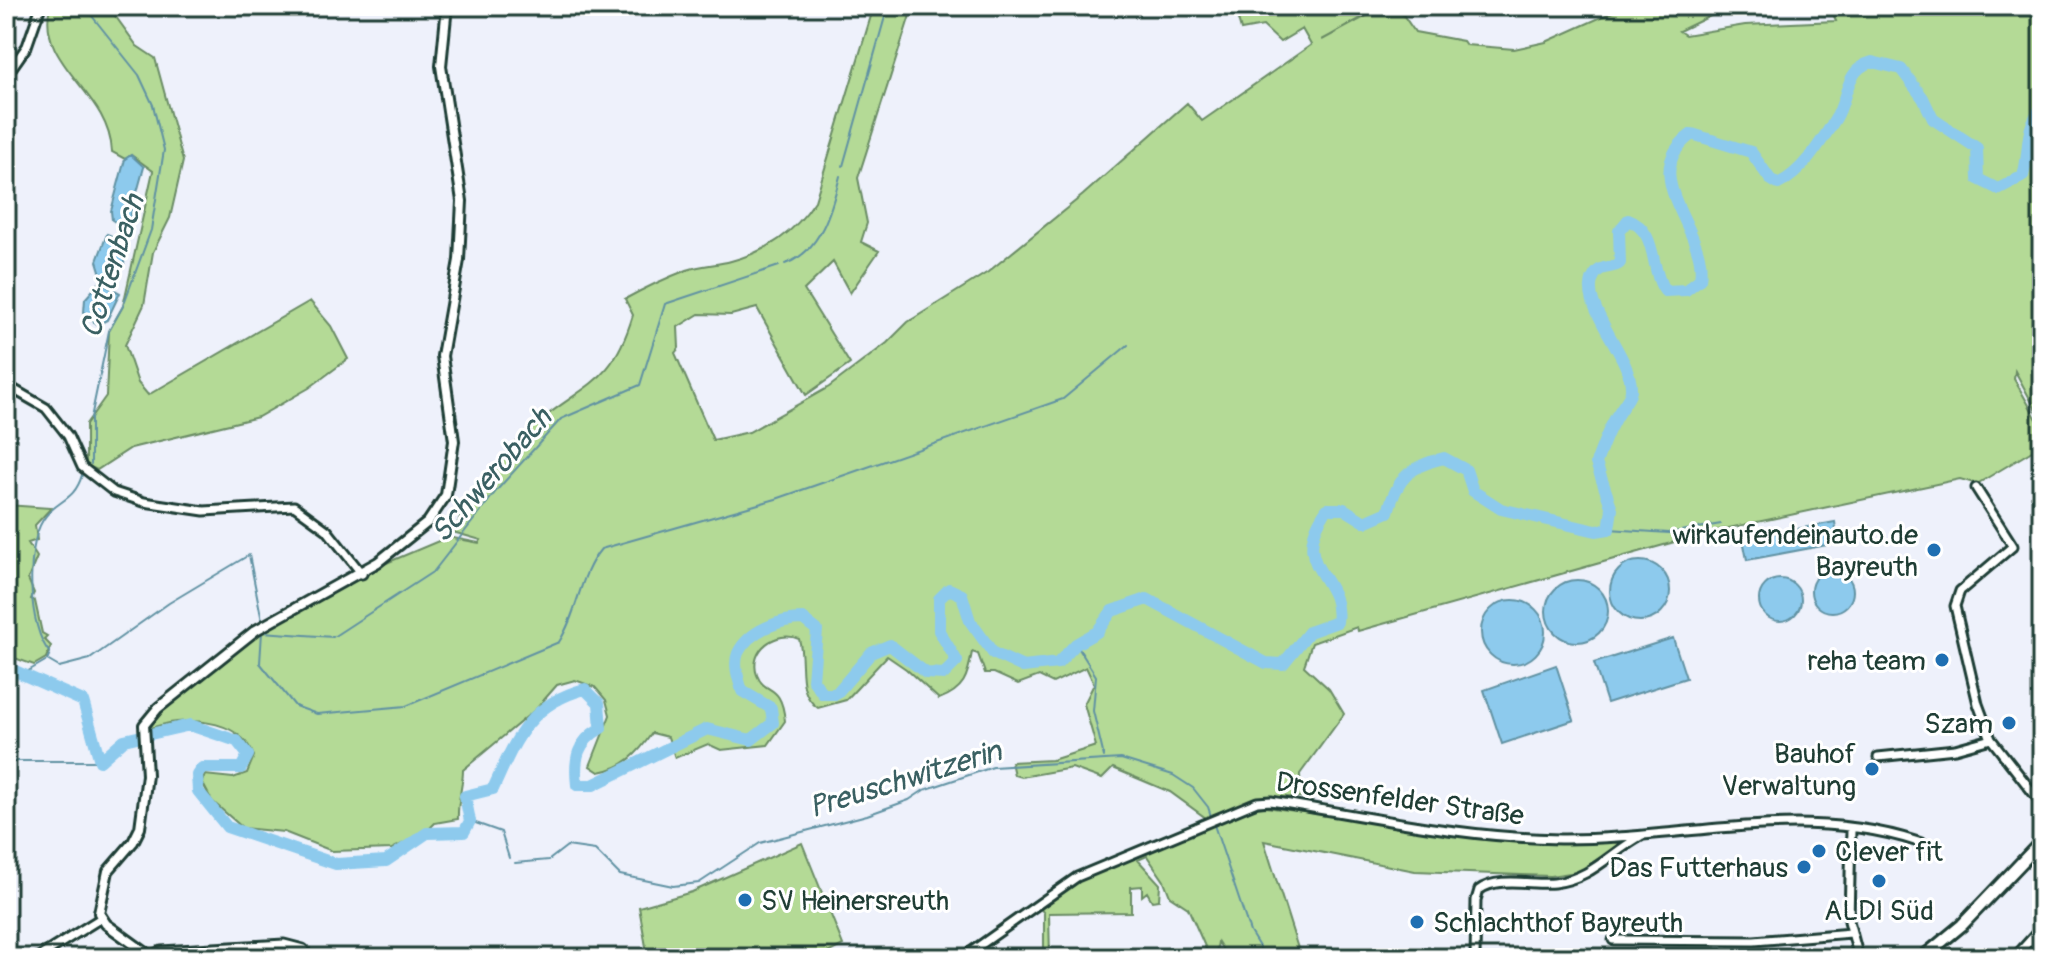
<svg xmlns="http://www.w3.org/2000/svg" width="2048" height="964" viewBox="0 0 2048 964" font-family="Pangolin,sans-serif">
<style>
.green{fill:#b4da96;stroke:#6a8c65;stroke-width:2}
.water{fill:#8dcaed;stroke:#6192a3;stroke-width:2}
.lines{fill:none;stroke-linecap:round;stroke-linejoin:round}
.stream{stroke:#6192a3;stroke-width:2}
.river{stroke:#8dcaed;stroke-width:12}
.minor-casing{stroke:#1f3d34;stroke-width:13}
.tertiary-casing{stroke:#1f3d34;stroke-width:14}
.primary-casing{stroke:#1f3d34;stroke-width:16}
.minor{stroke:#fff;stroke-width:7}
.tertiary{stroke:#fff;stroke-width:8}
.primary{stroke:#fff;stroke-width:10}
.poi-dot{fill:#1f6fb2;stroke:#fff;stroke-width:3}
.labels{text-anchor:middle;stroke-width:6;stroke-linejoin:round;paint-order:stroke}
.poi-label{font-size:28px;fill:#1f3d34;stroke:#fff;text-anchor:end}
.street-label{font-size:28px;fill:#1f3d34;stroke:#fff}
.water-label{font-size:30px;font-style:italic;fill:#3a6062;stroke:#fff}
</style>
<rect width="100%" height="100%" fill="#eef1fb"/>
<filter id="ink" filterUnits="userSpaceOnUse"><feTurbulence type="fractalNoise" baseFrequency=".0125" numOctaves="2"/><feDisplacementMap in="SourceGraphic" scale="16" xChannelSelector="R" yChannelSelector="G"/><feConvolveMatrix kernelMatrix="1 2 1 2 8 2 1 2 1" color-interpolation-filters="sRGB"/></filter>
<g filter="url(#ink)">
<path class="green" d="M50 6H108L137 46 155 58 183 161 170 218 153 252 144 305 125 345 138 383 148 395 310 301 331 326 348 359 309 388 258 417 131 448 97 470 86 465V424L106 396 109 331 123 306 153 171 131 155 125 159 112 152C109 91 36 66 50 6Z
M874 6H913L858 178 867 223 861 242 879 251 850 293 833 262 804 290 850 364 806 395 757 308 731 315 699 314 678 327 679 348 675 353 713 440 749 432 829 387 887 343 908 322 988 272 1083 195 1187 103 1202 121 1311 45 1302 29 1280 42 1263 26 1241 30 1236 12 1253 6H1382L1322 40 1385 6H1397L1415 32 1463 41 1466 45 1514 49 1546 42 1626 6H1731L1679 31 1685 35 1745 25 1836 21 1830 6H2042V421L2015 371 2014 379 2042 428V445L1977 484 1960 479 1710 532 1358 631 1357 627 1312 643 1304 666 1329 689 1344 714 1300 774 1301 797 1255 798 1206 818 1170 792 1113 768 1102 779 1072 768 1021 777 1014 775 1011 762 1052 760 1096 746 1084 704 1094 684 1086 667 1053 683 1039 676 1018 684 994 673H985L978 654 972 652C968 677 964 690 939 699L906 669 887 656 846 700 818 708C795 692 806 663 799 639 777 629 748 650 757 675 765 696 781 681 785 721L768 745 721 750 708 744 675 758 668 737 652 733C638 754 624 768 599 772L590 766 610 715 606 700 595 687 575 680 557 685 536 709 463 770C463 787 457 800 458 819L435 823 425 833 392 849 332 851 284 832 243 828 212 801 202 782 205 775 233 778 247 773 254 756C239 716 181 716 149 729L158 714 254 635 377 567 448 537 479 543 481 540 453 532C473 491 501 454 536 424 586 382 612 385 633 315L625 299C645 288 666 278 687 270 701 265 717 265 731 261 768 251 794 233 815 201Z
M6 505 51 508 35 525 37 540 28 543 37 557 28 579 34 593 31 599 35 601 42 633 47 636 44 639 51 646 46 658 34 665 6 655Z
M1265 807 1550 844 1618 839 1620 843 1584 871 1550 876 1415 871 1264 841 1301 958H1228L1218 942 1215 958H1210L1188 908 1170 896 1164 881 1147 856 1138 860 1160 884 1159 900 1152 901 1147 892 1142 896V886L1131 887V912L1049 913 1050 958H1044V913L1039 907 1074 883 1242 810Z
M802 843 843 945 818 958H648L639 907 692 892Z"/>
<path class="water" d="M131 155 144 167 127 229 112 220 111 211 125 159Z
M107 234 125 242 124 265 113 282 101 274 97 261Z
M100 282 120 293 107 320 97 325 84 312 85 299Z
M1835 522 1838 543 1747 560 1743 539Z
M1610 591a30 30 0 1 1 60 0a30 30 0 1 1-60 0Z
M1811 591a21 21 0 1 1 42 0a21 21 0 1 1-42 0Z
M1759 600a21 21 0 1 1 42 0a21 21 0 1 1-42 0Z
M1546 611a31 31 0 1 1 62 0a31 31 0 1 1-62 0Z
M1481 632a32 32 0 1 1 64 0a32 32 0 1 1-64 0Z
M1673 638 1686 678 1607 703 1594 663Z
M1556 665 1574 720 1502 744 1484 690Z"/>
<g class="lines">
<path class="stream" d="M84 6 139 75 153 105 164 150 151 230 123 306 109 331 91 418V464
M843 166 888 6
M785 264C821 252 832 208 840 176
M779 266 665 304 640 385 561 419 497 490 434 571 333 637 262 632 260 663 295 706 317 714 406 706 559 642C578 613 579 575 601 549L776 499 1063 399 1128 345
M1609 529 1669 533 1721 524
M1076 644 1096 676 1093 711 1104 757
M47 660 59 667 90 659 169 603 249 555 262 621
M23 674 47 660 50 653C28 629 25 548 43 520 56 499 74 503 82 475
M6 764 18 761H100
M470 821 501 832 509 858
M515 863 549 860 567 846 595 850 620 875 673 886 699 883 760 843 867 815 909 800 924 790 993 767 1121 759 1173 775 1193 788 1208 807 1250 932 1266 958"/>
<path class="river" d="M6 667 83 701 100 761 124 740 190 725 237 741 248 755 241 768H202L197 775 198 791 227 827 336 864 386 861 427 833 464 832 470 821 465 796 493 789C515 741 528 704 585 689L599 703 601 728C577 742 574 758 577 785H593L707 729 751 740 773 723 771 708 742 691C739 680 733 665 738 653 749 630 781 619 803 619L817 630 813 680 823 694H836L871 653 890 645 926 673 944 674 957 661 939 631V599L949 589 962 595 970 621 993 653 1023 667 1058 663 1076 644 1097 632 1112 611 1147 599 1266 663 1283 664 1309 632 1337 622C1344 574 1286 568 1327 509H1344L1365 522 1388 512C1397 478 1410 466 1444 458L1466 470 1473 491 1501 509 1596 531 1609 529 1612 509 1596 463C1604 442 1610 424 1623 406 1626 401 1631 396 1631 390 1633 354 1570 298 1598 271 1605 265 1613 269 1620 263L1619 231 1628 220C1659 231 1649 270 1665 291L1686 290 1700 279C1709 230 1633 176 1692 134L1751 152 1770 179 1778 184C1803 172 1821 142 1836 118 1848 98 1845 69 1872 62L1901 69 1923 98 1933 119 1977 148 1978 179 1998 189 2023 176C2031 147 2023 132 2042 107"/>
<g class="minor-casing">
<path id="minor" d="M6 76 27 46 41 6
M6 385 46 408 68 436 82 467 114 492 144 502 204 511 294 506 327 530 362 574
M1976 488 2013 546 1960 591 1955 606 1978 704 1991 739 2042 804
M1878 757 1955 749 1991 739
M1851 830 1849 921 1859 958
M1613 940 1754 941 1851 933
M151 955 161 951 284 944 303 949 312 958
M37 958 101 918
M962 958 1077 877 1257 802 1271 801C1366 816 1463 838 1560 839 1686 840 1813 800 1932 847
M1475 958 1476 900 1479 890C1498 876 1531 885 1554 883 1591 879 1610 853 1641 836
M2014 958 2042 927"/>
</g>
<g class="tertiary-casing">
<path id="tertiary" d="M153 958 106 924 99 913 108 871 133 842 140 828 147 775 144 725 158 708 256 630 378 562 428 522 446 495 454 441 442 356 459 260 462 201 441 66 447 6"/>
</g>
<g class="primary-casing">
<path id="primary" d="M1922 958 1962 925 2042 841"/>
</g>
<use href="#minor" class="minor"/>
<use href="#tertiary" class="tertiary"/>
<use href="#primary" class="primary"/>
</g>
</g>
<g class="poi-dot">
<circle cx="1934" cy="550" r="8"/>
<circle cx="1942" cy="660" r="8"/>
<circle cx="2009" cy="723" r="8"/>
<circle cx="1872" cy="769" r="8"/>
<circle cx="1819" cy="851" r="8"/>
<circle cx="1804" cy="867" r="8"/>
<circle cx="1879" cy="881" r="8"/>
<circle cx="745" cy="900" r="8"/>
<circle cx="1417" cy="922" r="8"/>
</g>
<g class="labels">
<g class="poi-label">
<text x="1918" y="544">wirkaufendeinauto.de<tspan x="1918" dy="32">Bayreuth</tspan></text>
<text x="1926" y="670">reha team</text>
<text x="1993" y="733">Szam</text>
<text x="1856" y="763">Bauhof<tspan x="1856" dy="32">Verwaltung</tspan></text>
<text x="1835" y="861" text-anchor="start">Clever fit</text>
<text x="1788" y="877">Das Futterhaus</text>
<text x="761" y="910" text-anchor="start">SV Heinersreuth</text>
<text x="1879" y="920" text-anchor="middle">ALDI Süd</text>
<text x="1433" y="932" text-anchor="start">Schlachthof Bayreuth</text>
</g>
<g class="street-label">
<text transform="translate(1400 798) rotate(8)" y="10">Drossenfelder Straße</text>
</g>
<g class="water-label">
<text transform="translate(112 266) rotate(-72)" y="10">Cottenbach</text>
<text transform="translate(491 475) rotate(-49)" y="10">Schwerobach</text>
<text transform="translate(905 779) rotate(-17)" y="10">Preuschwitzerin</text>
</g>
</g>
<rect width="2048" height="964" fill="none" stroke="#fff" stroke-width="32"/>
<rect x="16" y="16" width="2016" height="932" fill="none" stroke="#1f3d34" stroke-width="3" filter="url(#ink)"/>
</svg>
